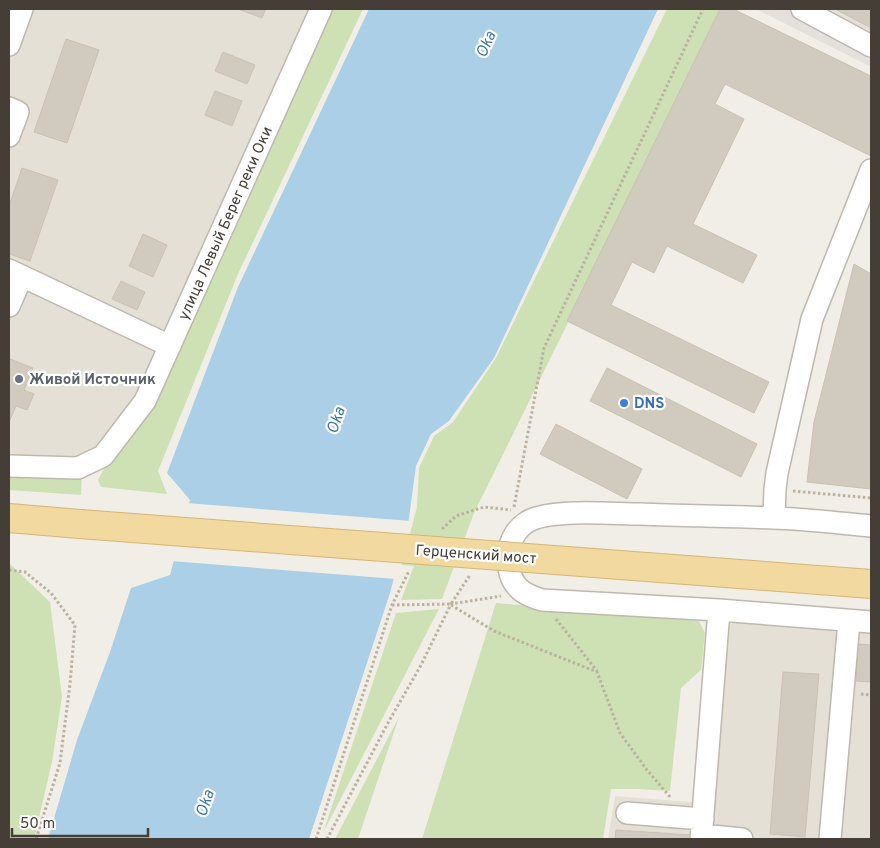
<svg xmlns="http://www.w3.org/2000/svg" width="880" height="848" viewBox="0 0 880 848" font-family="Overpass,sans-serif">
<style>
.residential{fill:#e5e0d6}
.industrial{fill:#e4e0dc}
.green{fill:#cde1b5}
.water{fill:#abcfe7}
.pier{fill:#f1eee7}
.building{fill:#d1cabe;stroke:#cbc1b2}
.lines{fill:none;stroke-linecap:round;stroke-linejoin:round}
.minor-casing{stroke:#bfb8ae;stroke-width:24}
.major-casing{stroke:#d5b672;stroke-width:30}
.path{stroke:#bcb19e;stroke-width:3;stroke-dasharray:2.5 2.5;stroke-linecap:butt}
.minor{stroke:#fff;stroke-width:21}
.major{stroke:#f2d9a0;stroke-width:28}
.major-bridge-casing{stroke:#d5b672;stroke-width:30;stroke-linecap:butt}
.major-bridge{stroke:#f2d9a0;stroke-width:28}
.worship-dot{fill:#6b7280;stroke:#fff;stroke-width:2}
.shop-dot{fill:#3f7fe0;stroke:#fff;stroke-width:2}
.labels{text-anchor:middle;stroke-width:4.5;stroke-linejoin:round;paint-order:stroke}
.street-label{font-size:15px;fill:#443e37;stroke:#fff}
.worship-label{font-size:15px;font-weight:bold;fill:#5b616d;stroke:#fff;text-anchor:start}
.shop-label{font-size:15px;font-weight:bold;fill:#366cbe;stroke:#fff;text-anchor:start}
.water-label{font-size:16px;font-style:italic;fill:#3d79a2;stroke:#fff}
</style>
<rect width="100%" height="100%" fill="#f1eee7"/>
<path class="residential" d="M9 9H312L168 337 9 264Z
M9 277 165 349 141 401 94 455 9 461Z
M728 621 871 630V839H608L615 796 713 804Z"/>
<path class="industrial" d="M756 9H871V67Z"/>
<path class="green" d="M325 9H363L238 274 158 471 167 494 101 487 98 480 120 438Z
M667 9H723L474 513 442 599 401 600 414 566 402 565 417 507 419 468 434 436 453 422 496 358Z
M9 471 82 475 81 495 9 490Z
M9 563 50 602 62 697 52 762 34 839H9Z
M496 603 699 621 705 633 701 670 681 688 670 791 639 789H611L603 839H422Z
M439 609 323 833 396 613Z
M399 717 358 839H335Z"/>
<path class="water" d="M369 9H658L494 358 449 421 431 434 416 466 408 525 390 593 309 839H48L77 740 110 652 131 588 170 575 190 500 167 473 238 287Z"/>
<path class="pier" d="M186 503 411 521 396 579 171 561Z"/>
<path class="building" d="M238 9H266L262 18Z
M720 9H733L871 76V156L725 84 715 104 744 119 693 224 757 255 743 283 667 246 654 273 632 262 611 305 769 382 754 413 567 321Z
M835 9H871V28Z
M66 39 99 50 67 143 34 132Z
M223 52 255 65 247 84 215 71Z
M215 91 242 101 232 126 205 115Z
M22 168 58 180 30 261 9 254V206Z
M143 234 167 245 153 277 129 266Z
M854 264 871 274V489L807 482 814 422Z
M121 281 145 292 137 310 112 299Z
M10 359 33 368 24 390 34 394 27 410 16 406 10 420H9V362Z
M607 368 757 444 741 477 590 401Z
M556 424 642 469 627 499 540 454Z
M858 644 871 645V682L856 681Z
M783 672 819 674 805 837 770 834Z
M616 830 692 835 691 839H615Z"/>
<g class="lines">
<g class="minor-casing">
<path id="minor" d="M802 9 871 46
M9 45 22 9
M9 108 18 112 9 136
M9 270 170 346
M9 306 22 276
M9 466 78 468 103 456 145 401 321 9
M774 518 775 489 777 473 812 319 871 170
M871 526C838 523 806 519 773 518 728 516 684 516 640 514 612 514 549 508 527 522 511 532 504 555 510 573 515 590 526 595 542 600L719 610 871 622
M627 813 703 819
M702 835 742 839
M701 839 719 610
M830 839 849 621"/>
</g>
<g class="major-casing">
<path id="major" d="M9 518 80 524"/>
</g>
<path class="path" d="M793 491 871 498
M514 507 544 348 703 9
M442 529 456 516 484 507 511 510
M9 570 25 572 51 593 75 625 70 684 60 763 36 839
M392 605 451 604 470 575
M451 605 494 631 597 672 620 733 647 770 671 798
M556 619 597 671
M861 694 871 695
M316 839 392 605 409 571
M327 839 389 721 420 667 451 604 501 596"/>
<use href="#minor" class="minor"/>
<use href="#major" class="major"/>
<g class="major-bridge-casing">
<path id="major-bridge" d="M80 524 871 584"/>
</g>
<use href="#major-bridge" class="major-bridge"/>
</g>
<circle class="worship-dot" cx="19" cy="379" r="5"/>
<circle class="shop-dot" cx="624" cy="403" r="5"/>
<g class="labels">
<g class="street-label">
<text transform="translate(225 223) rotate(-66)" y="5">улица Левый Берег реки Оки</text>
<text transform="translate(476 554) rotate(4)" y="5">Герценский мост</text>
</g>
<g class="worship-label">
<text x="29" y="384">Живой Источник</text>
</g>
<g class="shop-label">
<text x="634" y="408">DNS</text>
</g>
<g class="water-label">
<text transform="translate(485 44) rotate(-66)" y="6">Oka</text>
<text transform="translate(335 420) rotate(-71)" y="6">Oka</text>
<text transform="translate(204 803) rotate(-71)" y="6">Oka</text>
</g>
</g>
<rect width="880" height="848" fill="none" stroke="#443e37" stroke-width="20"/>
<path d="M12 828v8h136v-8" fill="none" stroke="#443e37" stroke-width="2.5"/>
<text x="20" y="828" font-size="15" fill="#443e37" stroke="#ffffff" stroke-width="4" paint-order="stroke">50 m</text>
</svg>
